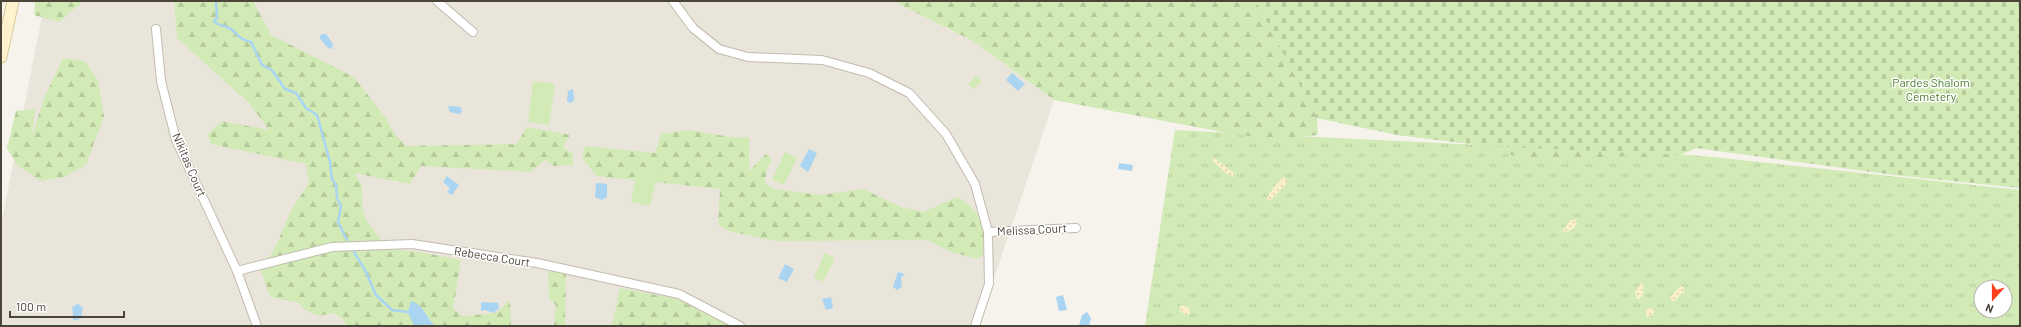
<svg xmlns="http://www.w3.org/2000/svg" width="2021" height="327" viewBox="0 0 2021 327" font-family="Barlow,sans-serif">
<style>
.residential{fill:#eae5da}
.grass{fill:url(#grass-tufts);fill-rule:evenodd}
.forest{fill:url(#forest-firs)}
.sand{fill:url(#sand-dots)}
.cemetery{fill:url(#cemetery-stones)}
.pitch{fill:#d2eab5}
.water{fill:#a9d4f2}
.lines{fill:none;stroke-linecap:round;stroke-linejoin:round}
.stream{stroke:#a9d4f2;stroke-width:2.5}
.street-casing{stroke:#c2bbae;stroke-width:10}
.secondary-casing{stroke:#d6c79b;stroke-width:13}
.street{stroke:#fff;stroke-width:8}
.secondary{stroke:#fff3cd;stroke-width:11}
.labels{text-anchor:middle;stroke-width:3;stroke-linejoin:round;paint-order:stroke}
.park-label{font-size:12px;fill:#4a7f2a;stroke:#fff}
.street-label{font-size:12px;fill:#4b4439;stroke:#fff}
</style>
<defs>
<pattern id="grass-tufts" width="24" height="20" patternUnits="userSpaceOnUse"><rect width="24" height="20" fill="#d2eab5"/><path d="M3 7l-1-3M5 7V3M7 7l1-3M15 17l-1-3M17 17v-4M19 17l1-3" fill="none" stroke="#b6ca9c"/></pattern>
<pattern id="forest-firs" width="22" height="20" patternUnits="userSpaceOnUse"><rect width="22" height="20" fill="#d2eab5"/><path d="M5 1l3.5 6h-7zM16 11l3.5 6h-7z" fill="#b6ca9c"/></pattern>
<pattern id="sand-dots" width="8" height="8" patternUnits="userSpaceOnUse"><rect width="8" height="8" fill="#f9efc9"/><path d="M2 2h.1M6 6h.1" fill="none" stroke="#d7cead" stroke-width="1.8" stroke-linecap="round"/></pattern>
<pattern id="cemetery-stones" width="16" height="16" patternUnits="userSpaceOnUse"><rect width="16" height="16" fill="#d2eab5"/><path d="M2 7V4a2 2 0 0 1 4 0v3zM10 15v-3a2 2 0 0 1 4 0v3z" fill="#b6ca9c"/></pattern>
</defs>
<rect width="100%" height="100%" fill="#f6f3ec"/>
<path class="residential" d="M45 1H893L973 41 1054 100 978 326H1V225Z"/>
<path class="grass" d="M1175 130 1704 156 2020 190V326H1145ZM1981 287H2005V311H1981Z"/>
<path class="forest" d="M35 1H80V5L71 11 60 22 34 15Z
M174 1H253L271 35 354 77 385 117 394 133 406 146 517 144 527 127 570 135 563 147 573 154V165L554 166 545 160 531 172 421 166 410 184 354 173 362 186V207L366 220 388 249 420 252 461 260 453 309 463 316 496 313 510 300 511 326H347L343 319 334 313 319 316 305 310 299 303 270 297 261 271 276 246 290 212 309 183 306 164 211 144 208 134 222 121 269 130 250 104 177 38Z
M893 1H1716L1710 140 1668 161 1624 156 1575 163 1520 158 1487 146 1398 135 1317 118 1318 135 1275 139 1233 134 1054 100 973 41Z
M63 58 85 61 98 80 104 116 86 165 65 177 41 181 17 165 7 148 16 111 35 109 32 136 44 98Z
M689 130 736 138 749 137V171L767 153 772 160 767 169 765 183 775 189 821 195 863 189 901 207 923 212 958 197C982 214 989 226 982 256L977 259 951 252 927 240 776 241 732 232 718 225 720 189 597 176 582 158 585 146 655 153 661 134Z
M551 270 566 272 565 326H554L556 305 549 299 548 274Z
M620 288 677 299 731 326H612Z"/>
<path class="sand" d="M1214 158 1234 173 1233 176 1227 174 1214 162 1212 160Z
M1284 177 1288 182 1270 201 1268 200 1267 197 1276 184Z
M1575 219 1577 223 1574 228 1567 232 1562 231 1571 220Z
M1641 283 1644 287 1643 294 1640 299H1637L1635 292Z
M1681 286 1684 287V291L1675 301H1672L1670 297Z
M1183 305 1190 309V314L1186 315 1180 311V306Z
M1649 308 1655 309C1654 315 1651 317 1646 317V311Z"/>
<path class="cemetery" d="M1256 1H2020V188L1894 175 1696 148 1681 155 1487 146 1398 135 1317 118Z"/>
<path class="pitch" d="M976 75 982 81 974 89 968 84Z
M533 81 555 84 549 125 528 122Z
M785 152 797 158 784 185 772 180Z
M638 166 658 171 650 206 631 202Z
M825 253 835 258 823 282 814 277Z
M2011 282 2020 283V310L2008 309Z"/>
<path class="water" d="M323 34H326L333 44 332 49 328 48 320 39V35Z
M1012 73 1025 84 1018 91 1006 80Z
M573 89 574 101 570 103 567 101 568 91Z
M451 106 461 107 462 112 459 114 450 112 448 107Z
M809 149 817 153 808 172 800 166Z
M1119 163 1133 165 1132 171 1118 169Z
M447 176 459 185 452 195 447 192 450 188 443 182Z
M596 183 607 184V197L602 200 595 197Z
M785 264 794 269 787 282 778 278Z
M898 272 905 274 901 278 902 287 897 290 893 287Z
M1063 295 1067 310 1059 311 1056 297Z
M831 297 833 308 826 310 822 299Z
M411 301C423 304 427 319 435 326H414L408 312Z
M481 302 498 303 499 308 494 313 485 310 481 311Z
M78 304 83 308 81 318 74 321 72 317 73 313 72 307Z
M1087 312 1091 318 1089 326H1079L1082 315Z"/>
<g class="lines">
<path class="stream" d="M216 1 217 18 214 21C219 27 227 25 232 30 239 36 241 40 251 42L262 65 272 70 285 89 296 93 306 108 317 115 330 162 332 179 336 185 337 198 341 206 338 222 347 240
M354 252 366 272 376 295 392 310 408 312"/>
<g class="street-casing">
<path id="street" d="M437 1 473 32
M673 1 693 28 719 49 748 57 822 60 869 73 909 93 946 134 975 184 988 232 989 284 975 326
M156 29 161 81 176 140 237 271 257 326
M988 232 1076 228
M237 271 332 247 412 244 537 263 679 294 740 326"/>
</g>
<g class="secondary-casing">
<path id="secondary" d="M1 57 13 1"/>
</g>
<use href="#street" class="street"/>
<use href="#secondary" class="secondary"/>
</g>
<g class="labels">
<g class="park-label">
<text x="1931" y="87">Pardes Shalom<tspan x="1931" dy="14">Cemetery</tspan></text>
</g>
<g class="street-label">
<text transform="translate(189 165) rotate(67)" y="4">Nikitas Court</text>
<text transform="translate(1032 230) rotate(-3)" y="4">Melissa Court</text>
<text transform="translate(492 257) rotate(9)" y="4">Rebecca Court</text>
</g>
</g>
<rect width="2021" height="327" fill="none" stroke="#4b4439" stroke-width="4"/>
<g transform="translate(1993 299) rotate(201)"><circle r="19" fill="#ffffff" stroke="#b7b4b0"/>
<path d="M0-3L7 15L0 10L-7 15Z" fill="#fc3f1d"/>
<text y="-6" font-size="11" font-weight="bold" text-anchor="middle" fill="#4b4439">N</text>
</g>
<path d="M10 311v6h114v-6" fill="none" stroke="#4b4439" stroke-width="2"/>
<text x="16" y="311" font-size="12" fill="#4b4439" stroke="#ffffff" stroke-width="3" paint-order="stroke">100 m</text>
</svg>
